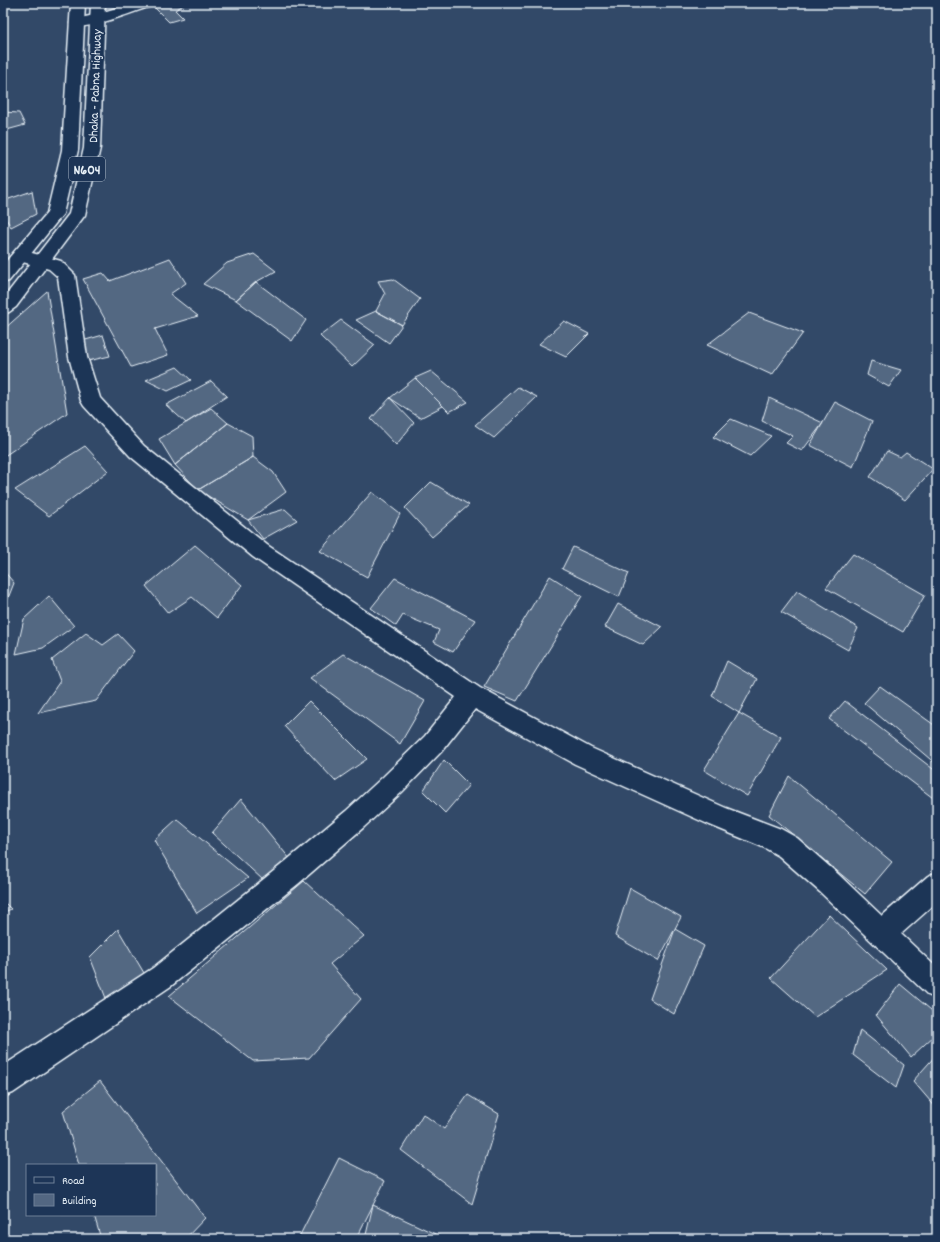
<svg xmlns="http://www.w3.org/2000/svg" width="940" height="1242" viewBox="0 0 940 1242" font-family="Dekko,sans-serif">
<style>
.built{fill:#334a68;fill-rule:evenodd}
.building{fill:#536782;stroke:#e8f1f8}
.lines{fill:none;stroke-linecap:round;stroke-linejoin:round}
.street-casing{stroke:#e8f1f8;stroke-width:3}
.highway-casing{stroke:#e8f1f8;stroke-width:3}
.street{fill:#1d3557;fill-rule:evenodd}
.highway{fill:#1d3557;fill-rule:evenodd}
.labels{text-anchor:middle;stroke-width:3;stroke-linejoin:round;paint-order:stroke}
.far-street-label{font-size:13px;fill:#e8f1f8;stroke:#1d3557}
.shield{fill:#1d3557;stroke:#abb9c8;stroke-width:1}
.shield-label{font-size:14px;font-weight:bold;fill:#e8f1f8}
</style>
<rect width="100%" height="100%" fill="#253d5d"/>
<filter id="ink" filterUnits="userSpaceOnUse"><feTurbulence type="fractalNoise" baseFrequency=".025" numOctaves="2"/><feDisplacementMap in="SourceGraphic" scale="8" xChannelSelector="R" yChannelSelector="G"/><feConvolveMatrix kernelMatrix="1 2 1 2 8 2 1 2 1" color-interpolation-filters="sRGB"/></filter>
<g filter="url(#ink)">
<path class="built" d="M3 3H937V1239H3ZM27 1165H155V1215H27Z"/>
<path class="building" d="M165 3H187L175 10 183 18 169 22 154 7Z
M3 112 19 113 25 125 3 131Z
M32 191 36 214 11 227 3 214V201Z
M254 254 276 271 256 282 236 300 203 284 227 263Z
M170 258 186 283 170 294 198 316 155 329 168 355 131 367 83 279 103 273 110 281Z
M393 279 420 299 402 325 376 311 385 294 378 281Z
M256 282 306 320 292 341 236 300Z
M47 291 67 413 3 457V330Z
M376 311 402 325 389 343 356 320Z
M749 313 803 333 772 375 707 345Z
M341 320 375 345 352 367 320 336Z
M564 321 589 334 566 357 539 344Z
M103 335 110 356 88 361 82 341Z
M871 361 901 370 889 387 867 375Z
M177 367 191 380 168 391 146 380Z
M431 371 468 402 449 412 415 378Z
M415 378 443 406 420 418 390 398Z
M211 381 227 396 186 423 166 405Z
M518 387 537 397 494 438 475 425Z
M390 398 414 423 396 445 371 419Z
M769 398 823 423 802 451 786 443 793 436 762 421Z
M835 402 872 421 853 467 810 445Z
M211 408 228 423 175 465 159 439Z
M731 419 771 436 750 456 713 437Z
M228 423 252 436 253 457 198 490 175 465Z
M85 446 108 471 49 516 15 490Z
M887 451 900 457 906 452 933 469 905 500 870 477Z
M253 457 273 472 286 492 248 520 198 490Z
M431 482 469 505 432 537 405 508Z
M372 492 400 514 367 577 320 551Z
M285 509 297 520 263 539 248 520Z
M195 545 242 585 217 618 192 597 168 613 146 586Z
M573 547 629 573 619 597 562 569Z
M853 554 925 595 903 632 826 588Z
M3 570 14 583 3 611Z
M550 576 582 596 517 701 484 687Z
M395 578 475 620 453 652 434 642 439 630 403 615 396 626 371 608Z
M797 591 858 628 848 650 781 612Z
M49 596 74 626 43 648 16 654 24 619Z
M618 604 662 627 643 645 605 627Z
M86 633 103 645 118 634 134 651 96 701 38 713 60 681 52 660Z
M343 654 425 701 400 744 310 678Z
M727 661 757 679 739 713 712 696Z
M880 686 937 727V765L864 703Z
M309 701 367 759 335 781 284 726Z
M845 701 937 772V801L829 719Z
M739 713 781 737 747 796 704 770Z
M444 760 469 785 445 813 423 791Z
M789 776 892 862 865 894 769 815Z
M241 799 290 859 263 880 212 833Z
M177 819 248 878 197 913 154 840Z
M304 881 364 936 330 964 361 999 309 1058 253 1061 169 996Z
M630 888 681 917 658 961 615 936Z
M3 901 11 909 3 913Z
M829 915 887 970 815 1017 771 978Z
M118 929 144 973 109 1006 90 957Z
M675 929 704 946 674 1014 650 999Z
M900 984 937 1015V1033L911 1057 876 1015Z
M860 1030 904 1065 896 1088 853 1055Z
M937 1054V1109L913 1081Z
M100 1081 205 1218 185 1239H101L94 1215H155V1165H79L63 1111Z
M468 1095 499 1114 472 1204 401 1150 423 1114 444 1129Z
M339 1158 385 1181 356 1239H298Z
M373 1205 446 1239H365Z"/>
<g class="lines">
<g class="street-casing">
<path id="street" d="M132 3H153L151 6C133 12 89 30 72 26L70 23 72 20 94 15Z
M21 250 61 261 75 275 87 357 100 398 144 446 267 545 480 688 591 748 726 808 781 829 797 838 838 874 882 916 928 876 937 872V902L901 934 937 968V999L928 995 820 892 779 856 763 847 710 825 575 764 475 709 441 752 402 792 364 827 298 884 171 986 13 1093 3 1097V1066L153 968 280 866 346 811 384 776 425 736 456 697 253 557 130 456 84 406 81 401 69 357 58 277 49 269 15 260 12 256 15 252Z"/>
</g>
<g class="highway-casing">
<path id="highway" d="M71 3H85L78 150 63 214 9 281 3 283V265L47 213 62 150Z
M91 3H105L100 148 85 215 16 307 9 312 3 314V299L69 214 84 148Z"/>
</g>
<use href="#street" class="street"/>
<use href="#highway" class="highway"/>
</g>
</g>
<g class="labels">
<g class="far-street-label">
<text transform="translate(94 86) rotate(-88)" y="5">Dhaka - Pabna Highway</text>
</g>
<rect class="shield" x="69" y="157" width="36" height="24" rx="3"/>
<g class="shield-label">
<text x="87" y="174">N604</text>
</g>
</g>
<rect width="940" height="1242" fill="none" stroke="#1d3557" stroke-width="16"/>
<rect x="8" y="8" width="924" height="1226" fill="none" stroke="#e8f1f8" stroke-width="1.5" filter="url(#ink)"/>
<rect x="26" y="1164" width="130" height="52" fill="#1d3557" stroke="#6e8097"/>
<rect x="34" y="1177" width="20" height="6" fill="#1d3557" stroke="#6e8097"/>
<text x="62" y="1184" font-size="12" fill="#e8f1f8">Road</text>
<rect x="34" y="1194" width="20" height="12" fill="#536782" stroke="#6e8097"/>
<text x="62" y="1204" font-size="12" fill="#e8f1f8">Building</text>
</svg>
